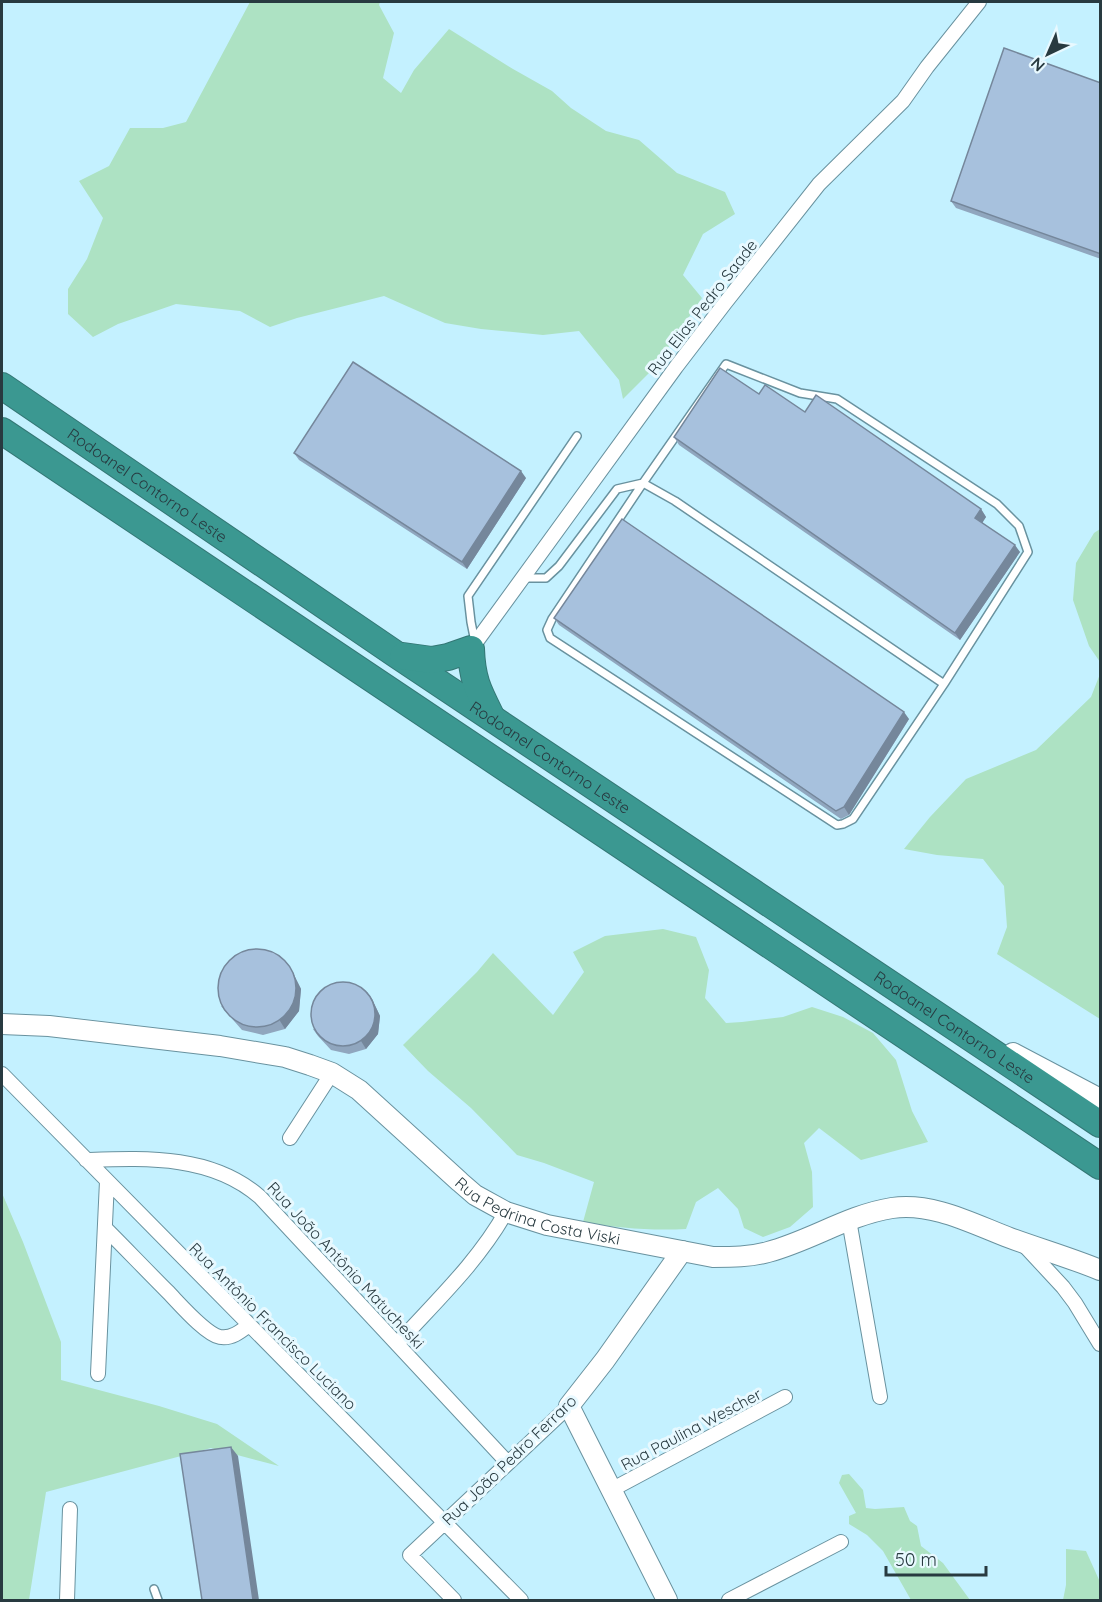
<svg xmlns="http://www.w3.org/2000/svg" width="1102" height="1602" viewBox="0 0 1102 1602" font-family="Quicksand,sans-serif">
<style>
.green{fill:#ade2c3}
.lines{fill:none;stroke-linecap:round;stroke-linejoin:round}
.lane-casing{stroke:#69929f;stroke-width:10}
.street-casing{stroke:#69929f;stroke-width:16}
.secondary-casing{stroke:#69929f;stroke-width:22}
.highway-casing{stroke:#347775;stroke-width:28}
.lane{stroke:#fff;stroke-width:7}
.street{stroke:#fff;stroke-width:14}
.secondary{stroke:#fff;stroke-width:20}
.highway{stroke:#3b9891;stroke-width:26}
.wall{fill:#90a6be}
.shaded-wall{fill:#75879b}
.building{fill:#a7c1dd;stroke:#75879b;stroke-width:1.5}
.labels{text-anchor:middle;stroke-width:6;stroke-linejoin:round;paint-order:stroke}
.street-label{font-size:16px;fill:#283a40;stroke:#e8f9ff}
</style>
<rect width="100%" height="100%" fill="#c4f1ff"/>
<path class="green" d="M250 2H380L379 5 394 33 383 78 401 93 414 70 449 29 513 69 552 91 571 108 606 131 639 140 677 173 725 192 735 214 703 234 683 275 702 298 654 368 623 399 619 380 579 331 543 335 481 329 445 323 384 296 297 318 270 327 240 311 176 304 118 324 93 337 68 314V289L87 259 103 218 79 181 109 166 130 128H163L186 122Z
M1100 529V662L1089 646 1073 600 1076 563 1094 533Z
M1100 674V1019L997 954 1007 927 1004 886 983 859 937 855 904 849 930 817 966 779 1036 750 1091 697Z
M663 929 696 937 709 970 705 998 726 1023 742 1022 783 1017 812 1007 843 1017 873 1033 896 1060 912 1111 928 1142 861 1160 819 1128 804 1143 812 1172 813 1207 790 1227 763 1237 744 1228 738 1209 718 1188 696 1202 686 1229C652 1231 617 1228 583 1222L594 1182 544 1163 517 1155 471 1108 428 1071 403 1045 477 972 493 953 553 1015 584 972 573 952 605 936Z
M2 1193 23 1242 61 1342V1380L159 1406 217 1424 279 1466 211 1448 46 1492 29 1600H2Z
M849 1474 863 1490 866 1508 875 1509 904 1507 910 1521 917 1526 921 1546 943 1563 970 1600H911L883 1551 867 1535 849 1524V1516L856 1513 839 1483 842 1475Z
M1066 1549 1086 1551 1100 1582V1600H1063L1066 1585Z"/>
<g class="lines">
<g class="lane-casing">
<path id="lane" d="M726 364 800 393 837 399 997 504 1019 526 1028 552 944 684 853 819 843 824 837 825 550 638 547 630 552 619 643 483Z
M524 578H546L559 566 617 489 643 483 675 501 944 684
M475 642 471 622 468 596 577 436
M154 1589 158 1600"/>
</g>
<g class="street-casing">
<path id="street" d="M471 649 676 367 725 303 819 184 903 101 927 67 979 2
M2 1074 521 1600
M290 1138 332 1073
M86 1160C147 1158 212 1155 260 1197L508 1463
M849 1220 880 1397
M105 1228C126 1249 146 1270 167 1291 178 1302 205 1334 220 1337 231 1339 240 1332 249 1325
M1024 1245 1063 1287 1075 1303 1100 1344
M397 1344C435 1302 478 1262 506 1212
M98 1374 107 1181
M611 1490 785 1397
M67 1600 70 1509
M454 1600 410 1555 569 1406
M729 1600 841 1542"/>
</g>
<g class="secondary-casing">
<g id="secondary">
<path id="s1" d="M2 1024 49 1026 220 1046 285 1057 310 1065 332 1073 359 1090 460 1182 475 1195 506 1212 547 1225 713 1257C732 1257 750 1257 768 1252 810 1241 848 1215 892 1208 933 1202 973 1224 1010 1238 1040 1249 1071 1258 1100 1270"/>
<path d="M1013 1053 1100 1099"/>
<path d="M667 1600 569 1406 605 1360 682 1251"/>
</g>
</g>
<g class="highway-casing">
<g id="highway">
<path id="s2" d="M2 386 397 655 1100 1124"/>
<path d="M2 431 1100 1166"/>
<path d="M403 656 432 660 448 657 471 649C472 679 478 690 491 716"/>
</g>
</g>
<use href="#lane" class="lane"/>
<use href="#street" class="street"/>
<use href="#secondary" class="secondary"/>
<use href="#highway" class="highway"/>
</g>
<path class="wall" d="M1101 83V259L956 208 951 201Z
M759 394 805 412 981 509 986 517 982 522 1020 552 960 640 679 445 674 437Z
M294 453 526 478 467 569 299 460Z
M554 618 909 719 849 815 841 819 559 625Z
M291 969 301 989 299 1011 285 1029 263 1035 242 1030 227 1013 221 1006Z
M372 999 380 1016 378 1034 366 1049 349 1054 331 1050 318 1036 313 1029Z"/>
<path class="shaded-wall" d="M521 471 526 478 467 569 462 562Z
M981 509 986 517 981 525 975 518Z
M1015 545 1020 552 960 640 955 633Z
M904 712 909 719 849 815 844 807Z
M286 962 291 969 301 989 299 1011 285 1029 280 1021Z
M367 992 372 999 380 1016 378 1034 366 1049 361 1041Z
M231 1447 238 1456 259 1600H253Z"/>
<path class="building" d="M1004 48 1101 83V254L951 201Z
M353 362 521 471 462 562 294 453Z
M720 368 759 394 765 385 805 412 816 395 981 509 975 518 1015 545 955 633 674 437Z
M622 519 904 712 844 807 836 811 554 618Z
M218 988a39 39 0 1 1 78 0a39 39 0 1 1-78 0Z
M311 1014a32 32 0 1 1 64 0a32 32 0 1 1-64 0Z
M231 1447 253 1600H202L180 1454Z"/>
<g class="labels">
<g class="street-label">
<text transform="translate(702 307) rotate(-52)" y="6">Rua Elias Pedro Saade</text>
<text dy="6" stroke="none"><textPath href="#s2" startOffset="176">Rodoanel Contorno Leste</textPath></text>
<text dy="6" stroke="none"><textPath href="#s2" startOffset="662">Rodoanel Contorno Leste</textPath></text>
<text dy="6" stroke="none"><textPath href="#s2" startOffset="1148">Rodoanel Contorno Leste</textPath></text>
<text dy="6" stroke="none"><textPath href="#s1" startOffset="588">Rua Pedrina Costa Viski</textPath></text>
<text transform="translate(346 1265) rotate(47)" y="6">Rua João Antônio Matucheski</text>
<text transform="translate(273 1326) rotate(45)" y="6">Rua Antônio Francisco Luciano</text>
<text transform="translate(691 1429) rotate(-28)" y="6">Rua Paulina Wescher</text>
<text transform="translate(509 1460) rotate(-44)" y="6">Rua João Pedro Ferraro</text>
</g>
</g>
<rect width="1102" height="1602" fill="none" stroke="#283a40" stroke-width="6"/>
<g transform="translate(1048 54) rotate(224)" stroke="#e8f9ff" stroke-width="4.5" paint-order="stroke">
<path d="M0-4.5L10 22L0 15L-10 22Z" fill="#283a40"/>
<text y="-9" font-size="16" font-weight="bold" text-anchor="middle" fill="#283a40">N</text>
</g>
<path d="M886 1566v9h100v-9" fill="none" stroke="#283a40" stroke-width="3"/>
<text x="895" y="1566" font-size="18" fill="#283a40" stroke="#e8f9ff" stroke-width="4.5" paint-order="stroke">50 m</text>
</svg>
